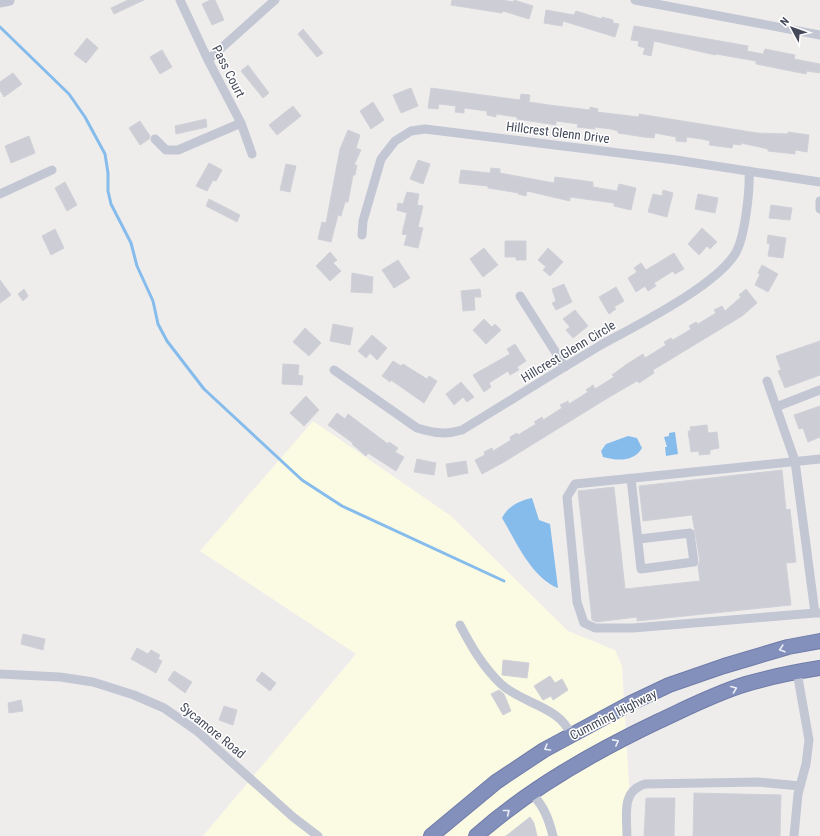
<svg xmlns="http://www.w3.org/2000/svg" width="820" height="836" viewBox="0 0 820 836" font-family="'Roboto Condensed',sans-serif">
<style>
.commercial{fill:#fbfbe4}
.water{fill:#86bcec}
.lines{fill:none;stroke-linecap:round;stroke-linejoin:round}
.stream{stroke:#86bcec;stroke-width:3}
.building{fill:#cccdd5;stroke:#d0d1d8}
.highway-casing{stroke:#6f7ba8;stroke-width:16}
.minor{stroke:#c3c7d4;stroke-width:9}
.highway{stroke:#8390bc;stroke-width:14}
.oneway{stroke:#eceef5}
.labels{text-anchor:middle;stroke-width:3;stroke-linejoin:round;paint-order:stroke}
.street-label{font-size:13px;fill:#454a5a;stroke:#fff}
</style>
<rect width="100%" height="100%" fill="#efedec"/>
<path class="commercial" d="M313 421 451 516 568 631 615 650 622 666 632 836H203L356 654 200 551Z"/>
<path class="water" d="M675 432 678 454 666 456 665 447H667L664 437 669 436V433Z
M628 436 637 438 642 448C634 462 617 461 603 457L601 451 606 444Z
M532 498 539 520 550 524 558 588C531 577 516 541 502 518 508 506 519 501 532 498Z"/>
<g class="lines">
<path class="stream" d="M0 27 69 94 85 117 105 154 108 173V191L111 204 131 243 137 266 153 301 158 324 167 341 204 389 302 480 342 506 504 581"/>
</g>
<path class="building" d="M128 0H144L114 14 111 8Z
M210 0H215L224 20 212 25 202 4Z
M452 0H503L514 2V0L533 6 529 19 503 11 502 13 451 5Z
M546 10 574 15 576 11 602 19V17L613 20V23L619 24 615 37 563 21 562 26 544 23Z
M634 26 748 46 747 51 763 54 765 49 795 55 794 59 820 64V73L807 71 806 74 756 64V61L716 54 715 55 654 41 651 56 643 54 645 48 638 46 639 41 631 40Z
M303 29 323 53 317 57 298 34Z
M87 38 98 48 86 63 74 54Z
M162 50 172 67 160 74 150 57Z
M248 65 269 93 263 98 241 71Z
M13 73 22 84 4 97 0 90V82Z
M411 88 418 106 401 113 393 95Z
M431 88 520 100 521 94 530 95 529 102 549 105 590 110V107L598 109 597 112 639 117V114L757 133 788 134V132L809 135 807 152 795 150V154L768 151V149L741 143V145L733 144 732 148 709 145 710 141 702 139 687 137 686 142 676 141V137L655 133 654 138 644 137 618 133V131L611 129 595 127V129L577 127 578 124 556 121V125L517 119V117L496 114V117L487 115V111L464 108V113L455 112 456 106 439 104 438 109 428 108Z
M373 102 384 120 371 129 360 111Z
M293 106 301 116 277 135 269 125Z
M206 119 207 127 176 134 175 126Z
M140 121 150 136 149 139 140 145 129 128Z
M348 130 360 135 356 148 361 150 354 165H357L355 175H353L348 202H345L341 216 338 215 331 242 318 239 322 222 326 223 340 149Z
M29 136 35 153 11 163 5 146Z
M418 160 430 164 423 184 410 179Z
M209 163 222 170 216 181 213 180 207 191 196 186Z
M286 164 296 166 290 192 280 190Z
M491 168 500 169V173L554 183 555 177 593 182V187L617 191 619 184 636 188 631 210 614 206V203L570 197V201L527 191 526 196 518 194 519 193 488 188V186L459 183 461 170 490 173Z
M65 182 77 205 67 211 55 188Z
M663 190 673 193 667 217 648 212 653 194 662 196Z
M407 192 419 194 417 205 423 206 418 227 423 228 418 248 404 245 407 235 402 234 407 213 397 210 398 203 403 204Z
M698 194 718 198 715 213 695 209Z
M209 199 240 215 237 222 206 206Z
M771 205 792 208 790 220 769 218Z
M702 228 717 242 710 249 707 246 699 255 688 244Z
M55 229 64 248 51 255 42 236Z
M768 235 786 238 783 258 768 256 770 244 767 243Z
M505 241H526V260H516V257H505Z
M484 248 498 265 483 277 470 259Z
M548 248 563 262 550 276 543 270 546 267 538 260Z
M330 252 337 260 333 263 341 271 330 281 316 266Z
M674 253 684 269 675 274 673 271 654 283 656 286 648 291 645 286 636 292 628 278 637 272 634 268 641 263 646 270Z
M398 260 410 278 394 288 382 270Z
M762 265 778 274 768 292 755 285 760 274 758 273Z
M352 273 373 277 372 293 351 292Z
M0 280 11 295 0 303Z
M564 284 572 302 556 310 552 303 556 301 552 289Z
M616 287 624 301 614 307 616 309 609 314 599 297Z
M24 289 28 296 23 301 18 294Z
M480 289 481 297H474L475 310 463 311 461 291Z
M746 289 757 303 742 316 653 370 654 373 639 383 637 381 611 396 504 462 482 474 475 460 485 455 484 452 492 448 493 451 511 440 510 437 517 433 518 435 536 424 534 422 542 417 543 420 562 408 560 405 568 401 569 404 588 392 586 390 593 385 595 389 614 377 612 375 627 364 643 354 645 358 666 345 664 342 671 338 673 340 691 329 689 326 696 322 698 324 716 313 714 310 722 306 725 311 741 297 739 295Z
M575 310 588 326 573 338 566 330 570 327 563 319Z
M484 319 492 327 495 324 501 330 486 344 473 330Z
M333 324 353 328 350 345 330 341Z
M305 328 321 343 309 356 293 342Z
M372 335 387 348 377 360 370 353 366 358 358 351Z
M820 341V375L785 388 778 371 781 370 776 356Z
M515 344 526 361 517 367 519 370 510 375 508 371 489 383 491 387 484 392 473 375 510 354 507 349Z
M393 361 401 366 403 364 427 379 429 376 437 381 424 403 391 380 390 382 382 376Z
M283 364 299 365 298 375 303 376 302 385 282 384Z
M461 382 474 397 467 402 463 397 454 405 446 394Z
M306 396 319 410 304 426 290 413Z
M820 406V437L808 442 803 428 799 429 794 415Z
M337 413 345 419 348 414 388 444 389 442 398 448 395 452 404 457 396 471 368 453 366 456 352 444 353 443 328 425Z
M707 425 708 433 717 432 719 448 710 450V454L699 455V451L691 452 688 431H691L690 427Z
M417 459 436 463 434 475 414 472Z
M466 461 468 473 448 477 446 464Z
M782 470 786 510 790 509 796 562 786 563 791 605 637 621V617L596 622 592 620 578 491 614 487 625 589 700 581 698 566 700 561 692 515 643 521 639 486Z
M23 634 45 639 43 650 21 644Z
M137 648 148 654 151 650 160 655 158 659 162 661 156 673 131 659Z
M503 660 529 663 527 678 502 675Z
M174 671 192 682 185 693 168 680Z
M262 672 276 683 270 691 256 680Z
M550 676 555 683 562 679 568 690 553 700 551 696 543 700 534 686Z
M499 690 504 694 511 711 503 715 491 694Z
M21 700 23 711 9 713 8 703Z
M224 706 237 710 233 725 219 720Z
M694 793 781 795 780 836H693Z
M646 798H675L674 836H644Z
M530 817 534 823 537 836H506Z"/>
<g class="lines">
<g class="highway-casing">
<path id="highway" d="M431 836 496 782 544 750 631 703 669 685 724 666 788 647 820 641
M476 836C530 788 594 752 659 721 687 708 716 693 746 684 770 677 795 672 820 668"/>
</g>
<path class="minor" d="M180 0 208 60 241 123 252 154
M635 0 820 35
M0 3 10 1
M208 60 275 0
M155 139 166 150H178L241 123
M0 194 52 170
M820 201V209
M362 235 363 221 381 159 395 141 411 131 425 129 676 160 820 182
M520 296 565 367
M334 370 417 428C434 433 445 435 462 430 508 402 554 373 601 345 637 325 714 287 735 254 745 238 750 190 749 171
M767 381 795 461 815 613H819
M776 407 820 390
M631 478 641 569 694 562 690 533 639 539
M815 613 633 628H595L584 623 577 602 567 497 575 484 820 459
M460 625C471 646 483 667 501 684 522 704 560 706 571 735
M0 674 60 677 93 682 134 695 164 708 197 731 293 817 318 836
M532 794C544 806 549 820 553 836
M627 836C627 815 621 791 645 784L758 782 800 786
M794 836 798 794 806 764 809 740 797 672"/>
<use href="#highway" class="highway"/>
</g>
<defs><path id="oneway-chevron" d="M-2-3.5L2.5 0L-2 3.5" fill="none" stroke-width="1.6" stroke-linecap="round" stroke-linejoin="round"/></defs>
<g class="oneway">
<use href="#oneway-chevron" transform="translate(782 649) rotate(164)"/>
<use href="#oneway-chevron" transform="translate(734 689) rotate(-21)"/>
<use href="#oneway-chevron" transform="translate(616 742) rotate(-28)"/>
<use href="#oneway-chevron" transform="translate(547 748) rotate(150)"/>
<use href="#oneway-chevron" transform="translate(507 812) rotate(-38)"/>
</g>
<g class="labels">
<g class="street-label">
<text transform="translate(229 71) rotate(63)" y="5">Pass Court</text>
<text transform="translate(558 132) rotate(7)" y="5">Hillcrest Glenn Drive</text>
<text transform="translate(568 351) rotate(-31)" y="5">Hillcrest Glenn Circle</text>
<text transform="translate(613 714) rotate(-27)" y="5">Cumming Highway</text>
<text transform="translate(213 730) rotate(39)" y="5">Sycamore Road</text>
</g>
</g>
<g transform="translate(792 28) rotate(311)" stroke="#ffffff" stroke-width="3" paint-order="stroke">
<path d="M0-3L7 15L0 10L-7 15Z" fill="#454a5a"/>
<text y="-6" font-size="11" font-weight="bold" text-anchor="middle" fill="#454a5a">N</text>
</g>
</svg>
